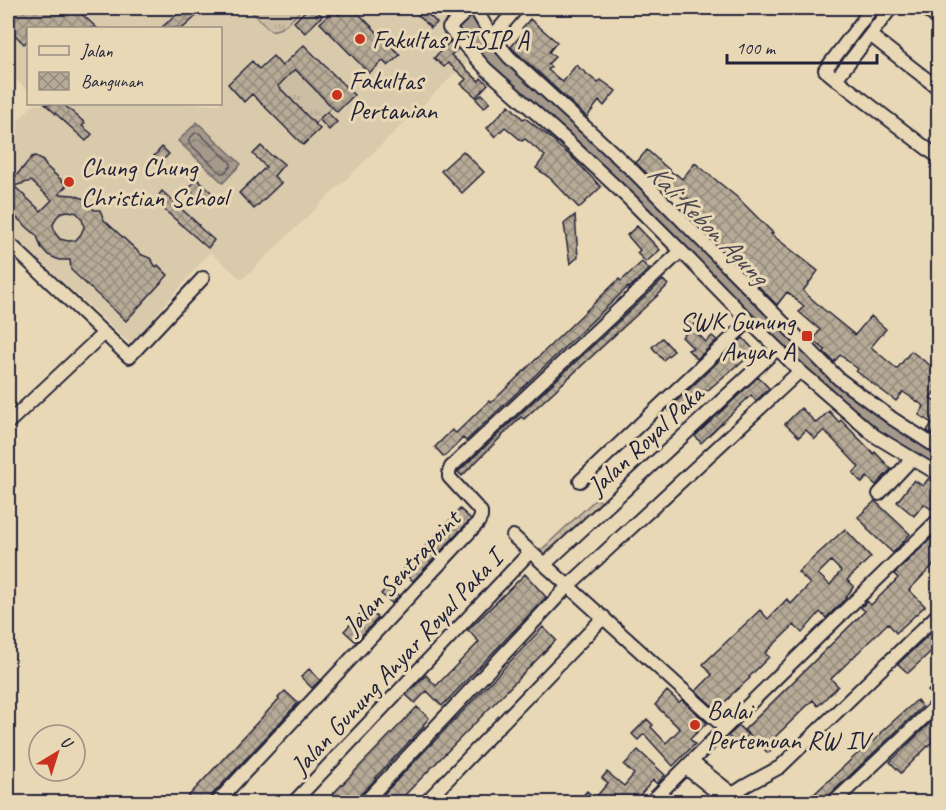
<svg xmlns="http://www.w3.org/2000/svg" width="946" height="810" viewBox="0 0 946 810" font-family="Caveat,sans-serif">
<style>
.built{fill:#dacaac}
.park{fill:url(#park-tufts);stroke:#777070;stroke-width:1.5}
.water{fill:url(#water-waves);stroke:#71696b;stroke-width:1.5}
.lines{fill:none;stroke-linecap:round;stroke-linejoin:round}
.shore{stroke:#56525b;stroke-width:1.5}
.river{stroke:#a5998b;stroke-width:18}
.building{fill:url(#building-cross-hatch);stroke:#22223b;stroke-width:1.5;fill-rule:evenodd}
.minor-casing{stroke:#22223b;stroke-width:16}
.minor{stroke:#e9d8b5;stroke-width:12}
.poi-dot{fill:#c8321e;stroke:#e9d8b5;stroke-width:2}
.labels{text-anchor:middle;stroke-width:6;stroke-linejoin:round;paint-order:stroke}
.poi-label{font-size:26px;fill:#22223b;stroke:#e9d8b5;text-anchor:start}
.street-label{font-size:26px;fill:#22223b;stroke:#e9d8b5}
.water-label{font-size:27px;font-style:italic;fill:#494653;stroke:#e9d8b5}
</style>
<defs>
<pattern id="park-tufts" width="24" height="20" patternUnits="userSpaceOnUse" patternTransform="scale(1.5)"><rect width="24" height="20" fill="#ccbea4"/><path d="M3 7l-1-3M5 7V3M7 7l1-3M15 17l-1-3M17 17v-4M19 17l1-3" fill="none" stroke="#afa38e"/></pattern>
<pattern id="water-waves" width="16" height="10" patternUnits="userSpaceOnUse" patternTransform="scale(1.5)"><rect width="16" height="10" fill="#a5998b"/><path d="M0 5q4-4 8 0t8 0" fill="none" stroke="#867c73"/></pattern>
<pattern id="building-cross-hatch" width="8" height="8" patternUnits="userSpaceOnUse" patternTransform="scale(1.5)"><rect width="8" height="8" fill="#b7ab97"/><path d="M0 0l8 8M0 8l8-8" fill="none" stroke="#948b7c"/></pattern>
</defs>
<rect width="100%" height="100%" fill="#e9d8b5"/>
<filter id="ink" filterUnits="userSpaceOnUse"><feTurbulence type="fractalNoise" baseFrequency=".0167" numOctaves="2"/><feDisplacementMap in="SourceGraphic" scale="12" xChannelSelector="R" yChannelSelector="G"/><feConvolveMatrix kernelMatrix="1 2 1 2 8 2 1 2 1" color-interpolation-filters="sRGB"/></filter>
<g filter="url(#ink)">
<path class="built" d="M8 8H438L448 20 440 28 470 59 242 280 210 252 131 344 8 232V131L34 104H220V28H28V91L8 72Z"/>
<path class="park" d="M248 8H303C294 16 284 32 270 30Z
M290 64 332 107 314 124 273 81Z
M597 498 602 503 544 557 539 552Z"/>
<path class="water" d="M197 122 241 164 223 183 178 141Z"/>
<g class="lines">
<path class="shore" d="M195 133H199L231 163V166L224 173H221L189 143V139Z"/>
<path class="river" d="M455 8 477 33 490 53 539 100 618 171 824 379 876 421 938 461"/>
</g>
<path class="building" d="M8 8H75L97 28H28V40L24 44 8 28Z
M184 8H205L183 28H161Z
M308 8H314L322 16 305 33 294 22Z
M346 8H353L400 55 388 66 383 61 369 73 320 23 334 10 339 15Z
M411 8H422L437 23 431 28Z
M530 19 557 42 549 52 555 57 548 64 551 67 548 70 563 82 576 65 598 83 601 80 616 91 604 106 599 101 587 117 515 51 511 47 525 30 522 28Z
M450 41 457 50 451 55 479 81 481 78 488 84 476 97 461 84 466 79 448 63 444 67 434 58Z
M304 45 354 95 337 112 295 69 278 86 320 129 303 145 252 94 244 102 228 84 252 61 259 69 273 56 282 66Z
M482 94 490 102 484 108 476 99Z
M45 104H63L85 123 82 126 92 134 86 141Z
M509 105 523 119 525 118 557 143 556 144 572 157 601 187 579 208 551 179 536 168 545 156 525 139 522 141 505 127 495 137 487 128Z
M327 112 337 122 329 130 319 119Z
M261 146 273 157 274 156 284 164 274 176 281 183 254 209 239 193 266 167 253 154Z
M162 147 169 154 161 162 154 156Z
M647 150 675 175 676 174 682 179 695 163 738 198 773 233 771 234 818 271 803 291 823 309 855 335 871 316 886 329 871 347 897 369 911 351 939 372V386L930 398 939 403V438L927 431 932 423 919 415 924 406 903 392 896 401 856 371 858 369 840 355 834 362 824 352 825 350 813 340 820 330 799 312 804 306 787 292 777 305 692 219 701 209 687 198 685 200 674 191 671 194 663 187 662 188 636 163Z
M463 151 484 172 462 193 441 171Z
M35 156 43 161 46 166 67 185 59 194 74 195 82 198 89 203 94 210H100L104 220 142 255 150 258 156 267 158 265 168 275 126 321 71 270 70 260H59L48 255 41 247 37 236 8 210V180L9 182 15 177 32 157ZM31 181 52 200 41 211 14 186ZM69 211 77 213 82 219 84 227 81 234 76 240 68 241 60 239 55 233 53 225 56 218 62 212Z
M197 179 212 193 204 203 188 189Z
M162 191 199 225 198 226 214 240 208 248 154 201Z
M575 215 578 257 570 264 564 224Z
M637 226 660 250 646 262 637 253 640 250 627 235Z
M642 262 649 269 629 288 628 287 466 441 463 438 444 457 435 447 452 430 456 433 489 401 491 403 619 279 621 281Z
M663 280 668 285 656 297 524 419 521 417 462 476 458 472Z
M693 313 700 320 691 327 685 320Z
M692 328 706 342 712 336 717 340 697 359 688 350 693 348 682 337Z
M662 338 674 351 663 360 652 347Z
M743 338 755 351 738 366 737 365 707 391 706 390 675 417 668 409Z
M758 377 769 388 756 401 751 395 701 443 695 436Z
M801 408 816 423 829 411 839 422 841 420 874 454 875 452 891 469 876 485 867 477 862 483 853 473 859 467 824 430 815 439 806 430 799 437 785 424Z
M928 479 939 487V492L936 497 939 500 931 509 924 504 914 516 897 502 914 480 923 486Z
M875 501 910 534 893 553 867 529 868 528 858 517Z
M460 509 471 519 413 581 402 571Z
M845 529 871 557 847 580 854 586 845 599 826 618 820 612 802 633 794 625 765 653 769 657 749 677 750 678 731 695V696L717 710 696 691 712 675 703 664 760 610 768 619 787 599 791 604 810 584 798 572ZM831 561 841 571 830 585 818 574Z
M939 531V559L909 590 925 606 896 633 888 623 831 679 838 686 831 694V693L818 706 813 700 773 739 778 744 768 753 744 730 865 611 861 608 867 601 871 605 898 578 894 574Z
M525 574 546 597 442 706 427 691 415 703 406 695 426 675 436 686 479 642 468 630Z
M388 586 399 596 392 603 381 594Z
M366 608 378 618 356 642 344 631Z
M939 625V644L908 673 898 664Z
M543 627 556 640 398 802H376Z
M309 669 320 680 312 688 301 677Z
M939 680V696L934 697 928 691Z
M285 691 298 703 211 796 209 802H183L279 699 278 698Z
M667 691 679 702 682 700 707 723 690 739 695 744 673 766 644 734 638 740 632 734 647 719 653 725 651 727 666 743 680 729 655 705Z
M917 700 922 707 822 802H819L812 796 854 757 881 734 880 733Z
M417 707 429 718 423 725 424 726 375 778 376 779 359 796 357 802H325Z
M934 719 939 723V735L901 773 890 762Z
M739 726 748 735 737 745 728 736Z
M638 750 665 775 657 784 653 780 634 802H577L587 791 595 798 608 783 602 778 607 772 624 786 634 774 624 765Z"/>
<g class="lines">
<g class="minor-casing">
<path id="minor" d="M470 8 449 28 486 69 564 138 630 200 681 251 749 321 800 371 875 436 938 474
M475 8 492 37 509 57 633 171 839 379 893 419 938 448
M872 8 825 70 836 79 891 8
M924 8 938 19
M870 35 938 88
M492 37 517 8
M836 79 938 157
M8 242 129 357 203 278
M8 423 104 333
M580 481 749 321
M879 494 912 459
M513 536 725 728
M545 564 777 349
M692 762 743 802
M686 768 729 802
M733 794 745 786 780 767 938 614
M217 802 478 523 481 517V512L449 477V472L451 467 681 251
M294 802 530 552
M365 802 566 588 800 371
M426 802 604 617
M651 802 725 728 938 520
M834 802 938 704"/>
</g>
<use href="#minor" class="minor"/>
</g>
</g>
<g class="poi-dot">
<circle cx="360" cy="39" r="6"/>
<circle cx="337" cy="95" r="6"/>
<circle cx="69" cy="182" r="6"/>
<rect x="801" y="330" width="12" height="12" rx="3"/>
<circle cx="695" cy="725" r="6"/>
</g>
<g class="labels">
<g class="poi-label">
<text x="372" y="48">Fakultas FISIP A</text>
<text x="349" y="89">Fakultas<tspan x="349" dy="30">Pertanian</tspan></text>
<text x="81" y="176">Chung Chung<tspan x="81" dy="30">Christian School</tspan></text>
<text x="795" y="330" text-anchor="end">SWK Gunung<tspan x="795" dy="30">Anyar A</tspan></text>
<text x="707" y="719">Balai<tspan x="707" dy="30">Pertemuan RW IV</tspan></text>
</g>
<g class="street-label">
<text transform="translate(645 440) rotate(-43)" y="9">Jalan Royal Paka</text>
<text transform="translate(401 572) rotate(-47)" y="9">Jalan Sentrapoint</text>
<text transform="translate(396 662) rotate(-47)" y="9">Jalan Gunung Anyar Royal Paka I</text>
</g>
<g class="water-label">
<text transform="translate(708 224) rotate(45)" y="9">Kali Kebon Agung</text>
</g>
</g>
<rect width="946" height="810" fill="none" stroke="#e9d8b5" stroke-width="30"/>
<rect x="15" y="15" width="916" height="780" fill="none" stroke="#22223b" stroke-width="2" filter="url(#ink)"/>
<rect x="27" y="27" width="195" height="78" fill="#e9d8b5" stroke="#998f84" stroke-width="1.5"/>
<rect x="39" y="46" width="30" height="9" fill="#e9d8b5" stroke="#998f84" stroke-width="1.5"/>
<text x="81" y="57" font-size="18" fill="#22223b">Jalan</text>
<rect x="39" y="72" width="30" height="18" fill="url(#building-cross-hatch)" stroke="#998f84" stroke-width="1.5"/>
<text x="81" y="87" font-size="18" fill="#22223b">Bangunan</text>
<g transform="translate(57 753) rotate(38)"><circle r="28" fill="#e9d8b5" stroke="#998f84" stroke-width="1.5"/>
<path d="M0-4.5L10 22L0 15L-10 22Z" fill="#c8321e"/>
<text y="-9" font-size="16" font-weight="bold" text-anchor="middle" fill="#22223b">U</text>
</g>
<path d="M727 54v9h150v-9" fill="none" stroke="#22223b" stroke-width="3"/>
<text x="736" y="54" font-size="18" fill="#22223b" stroke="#e9d8b5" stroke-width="4.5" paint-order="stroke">100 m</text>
</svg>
